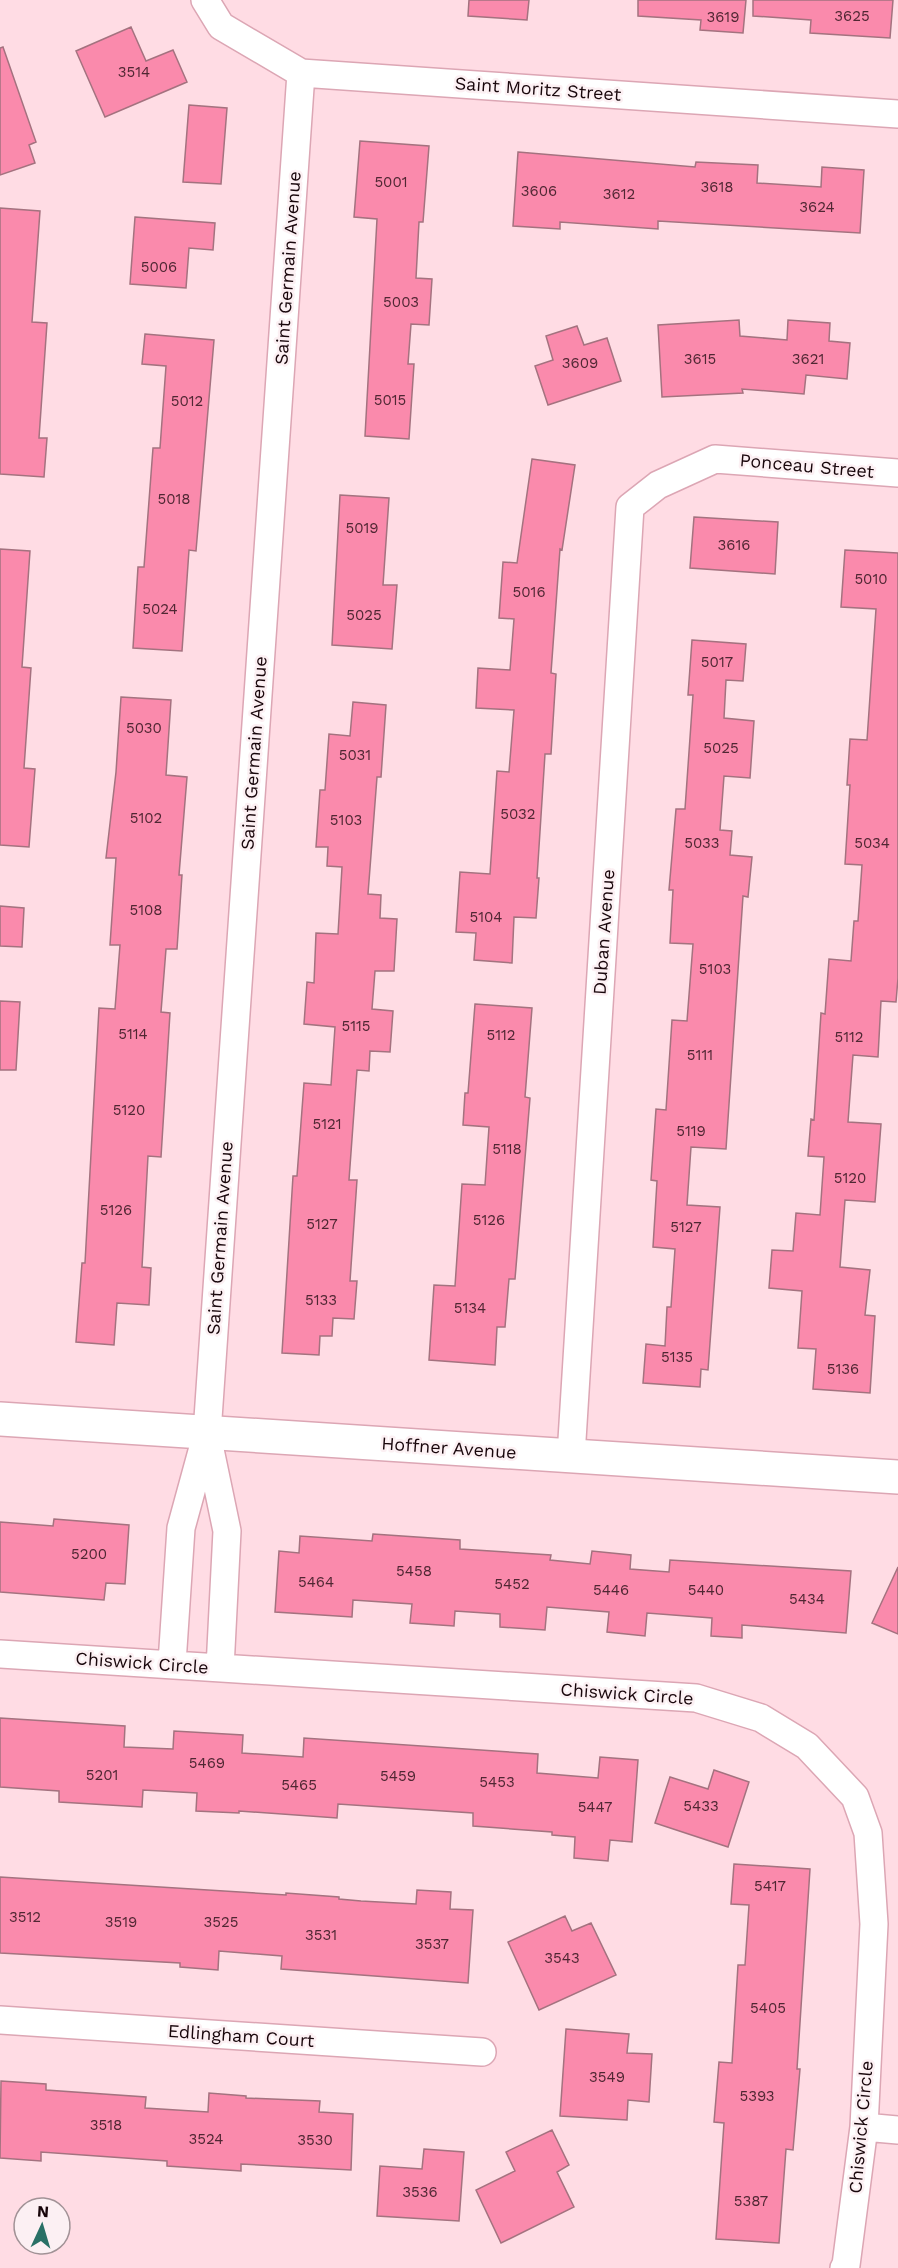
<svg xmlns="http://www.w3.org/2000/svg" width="898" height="2268" viewBox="0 0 898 2268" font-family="'Work Sans',sans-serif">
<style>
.building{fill:#fa8aac;stroke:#a4727f;stroke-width:1.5}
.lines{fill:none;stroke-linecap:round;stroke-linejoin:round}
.street-casing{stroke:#dca6b4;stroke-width:30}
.secondary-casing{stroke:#dca6b4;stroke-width:36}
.street{stroke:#fff;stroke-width:27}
.secondary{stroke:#fff;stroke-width:33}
.labels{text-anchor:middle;stroke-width:5;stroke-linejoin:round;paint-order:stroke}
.number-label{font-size:15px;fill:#502733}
.street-label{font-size:18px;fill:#18060b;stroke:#fcf0f3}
</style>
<rect width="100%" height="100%" fill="#ffdce4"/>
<path class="building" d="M469 0H529L527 20 468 16Z
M638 0H746L743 33 700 30 701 20 638 16Z
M753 0H893L890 38 810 33 811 20 753 16Z
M131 27 146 61 173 50 187 82 105 117 76 51Z
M3 47 36 142 29 145 35 163 0 175V48Z
M189 105 227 108 221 184 183 182Z
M360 141 429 146 423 222H419L416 278 432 279 429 325 411 324 408 364H414L409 439 365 436 377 219 354 217Z
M518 152 695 167 696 162 758 165 757 183 821 187 822 167 864 170 860 233 658 221V229L560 222V229L513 226Z
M0 208 40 211 32 322 47 323 39 438H47L44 477 0 474Z
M135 217 215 223 213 250 189 248 186 288 130 284Z
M739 320 740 336 787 340 788 320 830 323 829 341 850 343 847 379 806 375 804 394 742 389 743 393 662 397 658 325Z
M577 326 584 345 607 338 621 381 548 405 535 366 553 360 546 336Z
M145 334 214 340 196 551 189 550 182 651 133 648 138 567H144L153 448H160L166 366 142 364Z
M532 459 575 465 562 550 560 549 551 673 556 674 551 754H545L537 878H539L536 918 514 917 512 963 474 960 476 933 456 932 460 872 490 874 497 771 509 772 514 710 476 708 478 668 510 670 514 619 499 618 503 562 517 563Z
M340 495 389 498 383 585H397L392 649 332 645Z
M694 517 778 522 775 574 690 568Z
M0 549 30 551 22 667 31 668 24 768 35 769 29 847 0 845Z
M845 550 898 553V978L896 1002 881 1001 878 1057 853 1055 848 1122 881 1124 875 1202 845 1200 840 1267 870 1270 865 1315 875 1316 870 1393 813 1389 816 1349 798 1348 802 1291 769 1288 772 1250 793 1251 796 1213 820 1215 824 1157 808 1156 811 1119 814 1120 821 1013 825 1014 829 959 851 961 854 921H858L862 865 845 864 850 785H847L850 739 867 740 876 609 841 607Z
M692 640 746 644 743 681 726 680 724 718 754 721 750 778 724 776 720 830 732 831 730 855 752 857 748 897 743 896 726 1149 691 1147 687 1205 720 1207 708 1370 701 1369 700 1387 643 1383 646 1344 665 1346 667 1307H671L675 1249 653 1247 657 1181 651 1180 656 1109 666 1110 672 1020 687 1021 693 944 670 943 673 890H669L676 809H685L693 695H688Z
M121 697 171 700 166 775 187 777 179 875H182L177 949H166L161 1012 170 1013 161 1157 148 1156 142 1267 151 1268 149 1305 117 1303 114 1345 76 1342 82 1263H85L99 1008 115 1009 120 945H110L116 858H106L116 772Z
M353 702 386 705 381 777H377L368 894 381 895 380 918 397 919 394 971H375L372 1009 393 1011 390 1052 370 1051 369 1071 357 1070 349 1180H357L350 1281H357L354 1319 333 1318 332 1336H320L319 1355 282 1353 293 1176H297L304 1083 331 1085 335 1027 304 1024 307 982 314 983 316 933 338 934 342 867 327 866 328 847H316L320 790H325L329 734 350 736Z
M0 906 24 908 22 947 0 946Z
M0 1001 20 1002 16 1070H0Z
M475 1004 532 1008 525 1097 530 1098 515 1279H509L505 1327H497L495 1365 429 1360 434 1285 455 1286 462 1184 485 1185 489 1127 463 1125 465 1093H468Z
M54 1519 129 1525 125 1584 106 1583 104 1600 0 1592V1522L53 1526Z
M373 1534 460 1540V1549L551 1555 550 1560 590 1564 592 1551 631 1555 630 1569 669 1572 670 1560 851 1571 846 1633 742 1625V1638L711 1636 712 1618 647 1613 645 1636 607 1632 609 1612 547 1607 545 1630 500 1627V1614L455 1611 454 1626 410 1623 412 1604 353 1600 352 1617 275 1612 279 1551 299 1553 300 1536 372 1541Z
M898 1567V1634L872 1623Z
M0 1718 125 1726 124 1747 173 1749 174 1731 243 1735 242 1753 303 1757 304 1738 538 1754 537 1773 598 1778 600 1757 638 1760 632 1842 610 1840 608 1861 574 1858 575 1837 552 1835V1832L473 1826V1813L338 1804 337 1818 239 1811V1813L196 1811 197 1793 143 1790 142 1807 59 1802V1791L0 1787Z
M714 1770 749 1782 728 1847 655 1823 670 1777 708 1789Z
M734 1864 810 1869 797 2069H800L793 2150 786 2149 779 2243 716 2239 724 2123 714 2122 719 2062 732 2063 738 1965H745L749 1905 731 1904Z
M0 1877 286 1895V1893L339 1897V1899L361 1901 416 1904 417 1890 451 1892 450 1909 473 1910 468 1983 281 1969 282 1956 219 1951 218 1970 180 1967V1963L0 1953Z
M565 1916 572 1931 591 1923 616 1975 539 2010 508 1942Z
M566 2029 629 2034 627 2053 652 2054 649 2102 628 2100 627 2120 560 2116Z
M1 2081 46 2084V2090L146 2097 145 2108 208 2112 209 2093 246 2096V2098L320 2101 319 2112 353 2114 351 2170 241 2164V2171L167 2166V2161L41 2152V2161L0 2158Z
M552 2130 569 2165 557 2172 574 2207 501 2243 476 2190 515 2171 506 2152Z
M424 2149 464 2152 459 2221 377 2216 380 2166 422 2169Z"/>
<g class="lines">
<g class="street-casing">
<path id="street" d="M205 0 221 26 301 73 898 114
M208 1440 227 1531 220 1668
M571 1456 630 507 658 485 715 459 898 473
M0 1654 696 1698 761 1718 807 1746 855 1797 868 1833 874 1924 864 2127 846 2265 844 2268
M172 1663 181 1528 207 1433 301 73
M0 2020 482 2052
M864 2127 898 2130"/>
</g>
<g class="secondary-casing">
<path id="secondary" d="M0 1419 898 1477"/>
</g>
<use href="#street" class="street"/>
<use href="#secondary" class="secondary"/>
</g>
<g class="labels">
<g class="number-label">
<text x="852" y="21">3625</text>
<text x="723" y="22">3619</text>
<text x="134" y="77">3514</text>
<text x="391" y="187">5001</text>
<text x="717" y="192">3618</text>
<text x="539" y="196">3606</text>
<text x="619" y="199">3612</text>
<text x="817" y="212">3624</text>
<text x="159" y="272">5006</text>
<text x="401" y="307">5003</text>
<text x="700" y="364">3615</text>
<text x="808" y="364">3621</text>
<text x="580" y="368">3609</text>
<text x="390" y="405">5015</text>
<text x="187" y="406">5012</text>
<text x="174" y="504">5018</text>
<text x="362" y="533">5019</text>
<text x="734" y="550">3616</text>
<text x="871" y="584">5010</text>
<text x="529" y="597">5016</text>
<text x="160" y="614">5024</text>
<text x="364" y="620">5025</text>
<text x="717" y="667">5017</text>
<text x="144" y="733">5030</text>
<text x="721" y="753">5025</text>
<text x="355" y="760">5031</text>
<text x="518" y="819">5032</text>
<text x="146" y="823">5102</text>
<text x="346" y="825">5103</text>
<text x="702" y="848">5033</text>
<text x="872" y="848">5034</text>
<text x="146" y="915">5108</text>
<text x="486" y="922">5104</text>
<text x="715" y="974">5103</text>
<text x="356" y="1031">5115</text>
<text x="133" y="1039">5114</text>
<text x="501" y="1040">5112</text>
<text x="849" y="1042">5112</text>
<text x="700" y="1060">5111</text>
<text x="129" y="1115">5120</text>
<text x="327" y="1129">5121</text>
<text x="691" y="1136">5119</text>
<text x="507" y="1154">5118</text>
<text x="850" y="1183">5120</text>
<text x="116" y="1215">5126</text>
<text x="489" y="1225">5126</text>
<text x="322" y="1229">5127</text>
<text x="686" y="1232">5127</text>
<text x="321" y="1305">5133</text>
<text x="470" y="1313">5134</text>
<text x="677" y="1362">5135</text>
<text x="843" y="1374">5136</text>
<text x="89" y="1559">5200</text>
<text x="414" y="1576">5458</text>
<text x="316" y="1587">5464</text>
<text x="512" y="1589">5452</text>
<text x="611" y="1595">5446</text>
<text x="706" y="1595">5440</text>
<text x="807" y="1604">5434</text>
<text x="207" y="1768">5469</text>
<text x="102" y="1780">5201</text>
<text x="398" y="1781">5459</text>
<text x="497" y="1787">5453</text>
<text x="299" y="1790">5465</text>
<text x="701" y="1811">5433</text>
<text x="595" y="1812">5447</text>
<text x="770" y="1891">5417</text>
<text x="25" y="1922">3512</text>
<text x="121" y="1927">3519</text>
<text x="221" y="1927">3525</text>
<text x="321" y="1940">3531</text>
<text x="432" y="1949">3537</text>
<text x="562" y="1963">3543</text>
<text x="768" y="2013">5405</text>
<text x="607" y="2082">3549</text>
<text x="757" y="2101">5393</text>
<text x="106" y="2130">3518</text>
<text x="206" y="2144">3524</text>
<text x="315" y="2145">3530</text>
<text x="420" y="2197">3536</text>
<text x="751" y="2206">5387</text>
</g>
<g class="street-label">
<text transform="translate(538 89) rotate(4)" y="6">Saint Moritz Street</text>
<text transform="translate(288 268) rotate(-86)" y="6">Saint Germain Avenue</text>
<text transform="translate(807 466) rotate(5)" y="6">Ponceau Street</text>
<text transform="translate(254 753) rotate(-86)" y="6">Saint Germain Avenue</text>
<text transform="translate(604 932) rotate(-86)" y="6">Duban Avenue</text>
<text transform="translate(220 1238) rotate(-86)" y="6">Saint Germain Avenue</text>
<text transform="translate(449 1448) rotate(4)" y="6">Hoffner Avenue</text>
<text transform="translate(142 1663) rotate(4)" y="6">Chiswick Circle</text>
<text transform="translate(627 1694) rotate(4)" y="6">Chiswick Circle</text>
<text transform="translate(241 2036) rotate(4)" y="6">Edlingham Court</text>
<text transform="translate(861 2127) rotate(-85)" y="6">Chiswick Circle</text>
</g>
</g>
<g transform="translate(42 2226) rotate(4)"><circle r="28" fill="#fcf0f3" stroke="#a19296" stroke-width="1.5"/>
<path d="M0-4.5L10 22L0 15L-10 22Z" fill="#2a7066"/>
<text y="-9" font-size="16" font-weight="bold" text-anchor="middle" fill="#18060b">N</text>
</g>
</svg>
